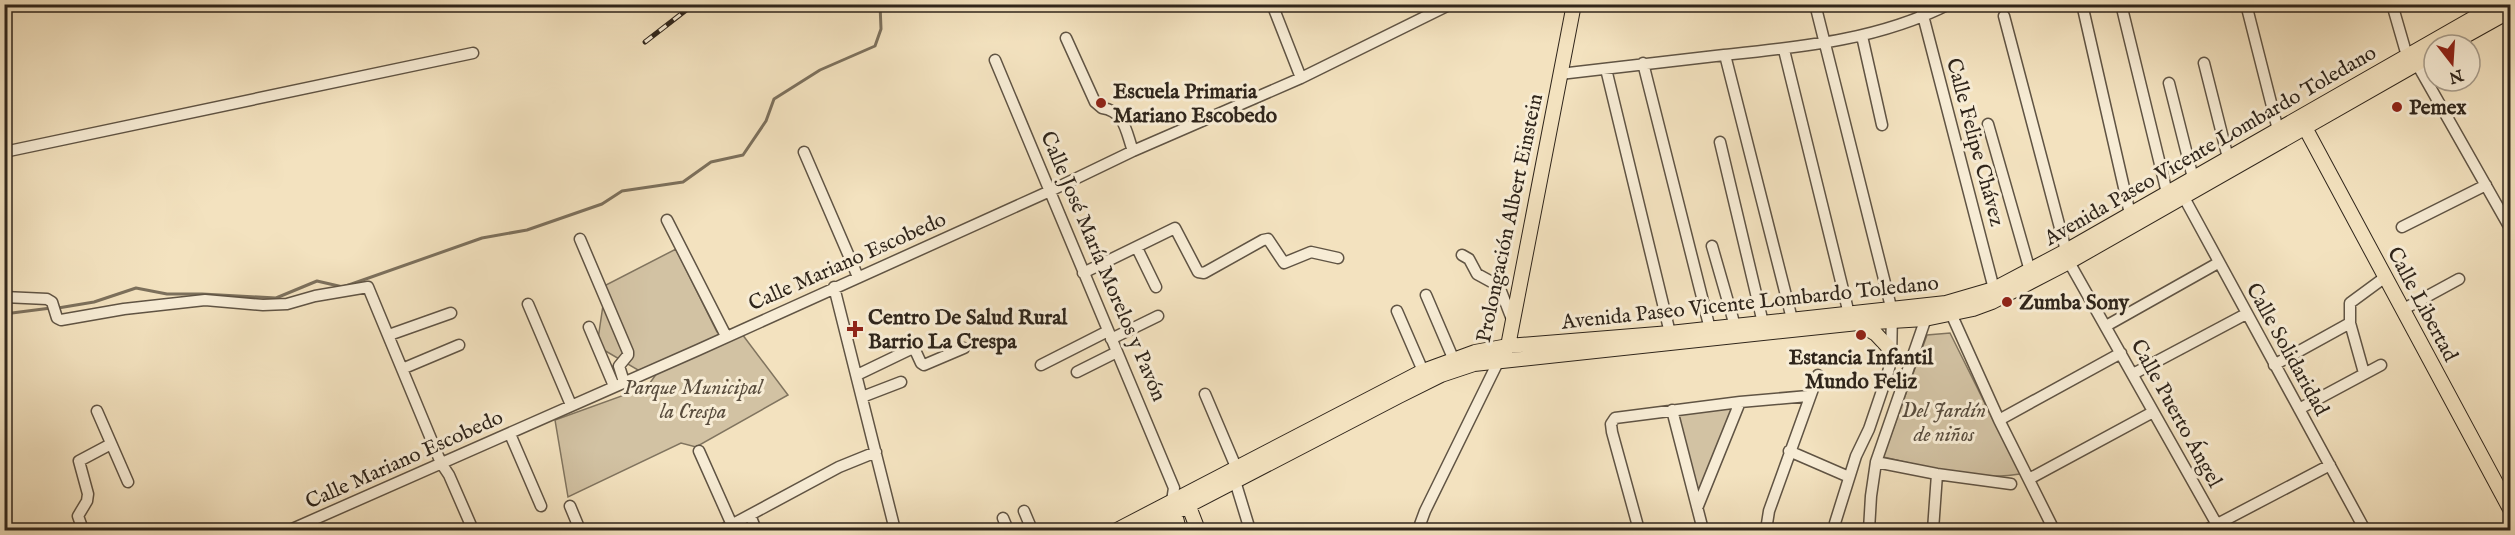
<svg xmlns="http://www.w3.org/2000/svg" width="2515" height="535" viewBox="0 0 2515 535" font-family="'IM FELL English',serif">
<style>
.green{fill:#d2c2a3;stroke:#80745f;stroke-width:1.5}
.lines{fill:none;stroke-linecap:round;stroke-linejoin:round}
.stream{stroke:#7c705c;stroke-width:3}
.minor-casing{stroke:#605444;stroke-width:13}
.major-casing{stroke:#2f251b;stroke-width:16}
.minor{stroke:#f7ecd5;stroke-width:10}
.major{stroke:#f3e2bf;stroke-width:14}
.rail-casing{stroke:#2f251b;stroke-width:5}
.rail{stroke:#f7ecd5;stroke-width:3;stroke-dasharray:9;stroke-linecap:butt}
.poi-dot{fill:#8f2418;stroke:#f7ecd5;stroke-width:2}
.labels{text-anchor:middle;stroke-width:6;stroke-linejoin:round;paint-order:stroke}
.poi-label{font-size:21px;font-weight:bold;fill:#2f251b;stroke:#f7ecd5;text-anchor:start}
.street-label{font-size:21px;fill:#2f251b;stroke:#f7ecd5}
.park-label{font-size:21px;font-style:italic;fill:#584c3d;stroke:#f7ecd5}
</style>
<rect width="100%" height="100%" fill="#f3e2bf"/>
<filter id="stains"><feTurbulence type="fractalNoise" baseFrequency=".00333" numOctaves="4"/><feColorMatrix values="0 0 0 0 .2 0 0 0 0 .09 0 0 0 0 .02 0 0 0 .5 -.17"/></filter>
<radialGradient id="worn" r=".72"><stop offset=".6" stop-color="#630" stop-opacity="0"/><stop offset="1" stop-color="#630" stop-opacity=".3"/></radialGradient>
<path class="green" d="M676 249 717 332 724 335 643 373 597 346 606 285Z
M1950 333 2020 474C1979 482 1924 466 1883 457L1927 335Z
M742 334 788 395 696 447 681 443 568 497 555 420 638 390 642 394 662 366Z
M1735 406 1699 493 1675 413Z"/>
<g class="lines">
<path class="stream" d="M58 308 94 302 136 288 167 294H202L276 298 317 281 343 287 482 238 527 230 602 204 622 191 683 182 711 162 743 155 766 121 774 99 820 70 875 46 881 29 880 4
M4 314 51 308"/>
<g class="minor-casing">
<path id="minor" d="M1272 4 1301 78
M1815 4 1892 311 1891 361 1887 376 1869 429 1856 456 1835 523V530
M1920 4 1994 289
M2082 4 2130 214
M2121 4 2167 193
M2246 4 2278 130
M2392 4 2405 49 2417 64 2510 228
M1194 5 1195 4
M2004 16 2069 262 2220 530
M1862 36 1882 125
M1066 38 1095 102 1102 108C1125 111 1126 132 1133 151
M1784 50 1849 314
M1725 55 1792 319
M995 60 1174 488 1172 501
M1643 63 1710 329
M2204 63 2228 158
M1606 69 1670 333
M1560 74C1615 68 1669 61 1724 55 1801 47 1879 40 1949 4
M2169 83 2193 178
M1988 124 2030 271
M1720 142 1763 323
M4 152 473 53
M804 152 858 277
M2181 192 2365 530
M667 220 726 336
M2402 227 2486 185
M580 239 628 352V355L619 366 624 382
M1712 246 1735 326
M1137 248 1156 287
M1462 255 1469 259 1477 274 1499 286 1513 322
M1083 273 1175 228 1198 272 1204 273 1263 240 1268 239 1284 263 1311 252 1338 258
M834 287 895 530
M1426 295 1453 358
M4 297 47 299 52 302 57 318 61 320 124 309 205 300 263 305 287 304 315 296 368 287 441 463 449 475 473 530
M528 304 571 405
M1949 309 1999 420 2054 530
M2402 310 2459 279
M1397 311 1423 371
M2106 326 2218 263
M589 327 614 386
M389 335 451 313
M1111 339 1158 316
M1041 365 1108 331
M2274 365 2350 323
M402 369 459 345
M1077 372 1117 352
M2364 373 2350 323V303L2384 278
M2133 374 2246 314
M857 375 911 349 915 350 921 363 924 365 964 348
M1205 394 1236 467
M862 397 901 382
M2299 409 2381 365
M1672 410 1703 530
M97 411 128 482
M1999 420 2121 353
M510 434 541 506
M699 451 732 525
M1789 451 1849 477
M1876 462 1937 474 2011 484
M2029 479 2153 412
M1235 481 1250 530
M570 506 580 530
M1698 506 1740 402
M1024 511 1032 530
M750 515 756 530
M1003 518 1008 530
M83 530 78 516 87 501 88 494 79 461 111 444
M290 530 698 350 1050 191 1133 151 1301 78 1451 4
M722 530 839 467 876 452
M1418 530 1425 511 1499 360
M1639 530 1612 432 1611 424 1615 418 1740 402 1808 396
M1766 530 1769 511 1818 375
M1869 530 1871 496 1876 462 1927 315
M1933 530 1937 474
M2206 530 2330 465"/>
</g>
<g class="major-casing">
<path id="major" d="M2449 45 2510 11
M2301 120 2510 509
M1858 323 1876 334 1891 350
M1503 354 1508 346 1574 4
M1186 499 1198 530
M1173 506 1179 530
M1117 530 1423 371 1475 352 1508 346 1670 333 1946 303 1994 289 2064 252 2498 4
M1141 530 1399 396 1441 375 1474 364 1858 323 1925 319 1973 309 1992 302 2069 262 2434 54"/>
</g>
<use href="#minor" class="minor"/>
<use href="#major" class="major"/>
<g class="rail-casing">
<path id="rail" d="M645 42 694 4"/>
</g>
<use href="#rail" class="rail"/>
</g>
<g class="poi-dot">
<circle cx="1101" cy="103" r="6"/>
<circle cx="2397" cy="107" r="6"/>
<circle cx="2007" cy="302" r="6"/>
<path d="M852 320h6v6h6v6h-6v6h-6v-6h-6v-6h6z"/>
<circle cx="1861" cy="335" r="6"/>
</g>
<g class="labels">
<g class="poi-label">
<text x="1113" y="98">Escuela Primaria<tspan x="1113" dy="24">Mariano Escobedo</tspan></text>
<text x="2409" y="114">Pemex</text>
<text x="2019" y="309">Zumba Sony</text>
<text x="868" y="324">Centro De Salud Rural<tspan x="868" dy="24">Barrio La Crespa</tspan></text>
<text x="1861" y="364" text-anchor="middle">Estancia Infantil<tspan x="1861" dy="24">Mundo Feliz</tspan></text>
</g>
<g class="street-label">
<text transform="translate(1976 142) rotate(75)" y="7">Calle Felipe Chávez</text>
<text transform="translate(2210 145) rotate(-30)" y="7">Avenida Paseo Vicente Lombardo Toledano</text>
<text transform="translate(1509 218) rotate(-78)" y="7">Prolongación Albert Einstein</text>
<text transform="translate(847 261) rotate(-24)" y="7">Calle Mariano Escobedo</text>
<text transform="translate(1104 266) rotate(67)" y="7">Calle José María Morelos y Pavón</text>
<text transform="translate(1750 302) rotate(-6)" y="7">Avenida Paseo Vicente Lombardo Toledano</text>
<text transform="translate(2423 304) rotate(62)" y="7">Calle Libertad</text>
<text transform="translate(2288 349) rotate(61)" y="7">Calle Solidaridad</text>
<text transform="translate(2177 413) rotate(61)" y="7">Calle Puerto Ángel</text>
<text transform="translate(404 459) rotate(-24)" y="7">Calle Mariano Escobedo</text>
</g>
<g class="park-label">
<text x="693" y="394">Parque Municipal<tspan x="693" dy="24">la Crespa</tspan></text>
<text x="1944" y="417">Del Jardín<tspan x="1944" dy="24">de niños</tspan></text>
</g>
</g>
<rect width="2515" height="535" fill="none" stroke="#f3e2bf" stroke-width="24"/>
<rect x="6" y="6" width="2503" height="523" fill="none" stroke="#2f251b" stroke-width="3"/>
<rect x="12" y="12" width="2491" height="511" fill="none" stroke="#2f251b" stroke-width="1.5"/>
<g transform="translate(2452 63) rotate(163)"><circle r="28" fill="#f7ecd5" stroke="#a79c8b" stroke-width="1.5"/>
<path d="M0-4.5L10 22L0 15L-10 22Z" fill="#8f2418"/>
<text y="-9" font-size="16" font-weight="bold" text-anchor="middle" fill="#2f251b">N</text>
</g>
<rect width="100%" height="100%" filter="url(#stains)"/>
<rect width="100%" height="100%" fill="url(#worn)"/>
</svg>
